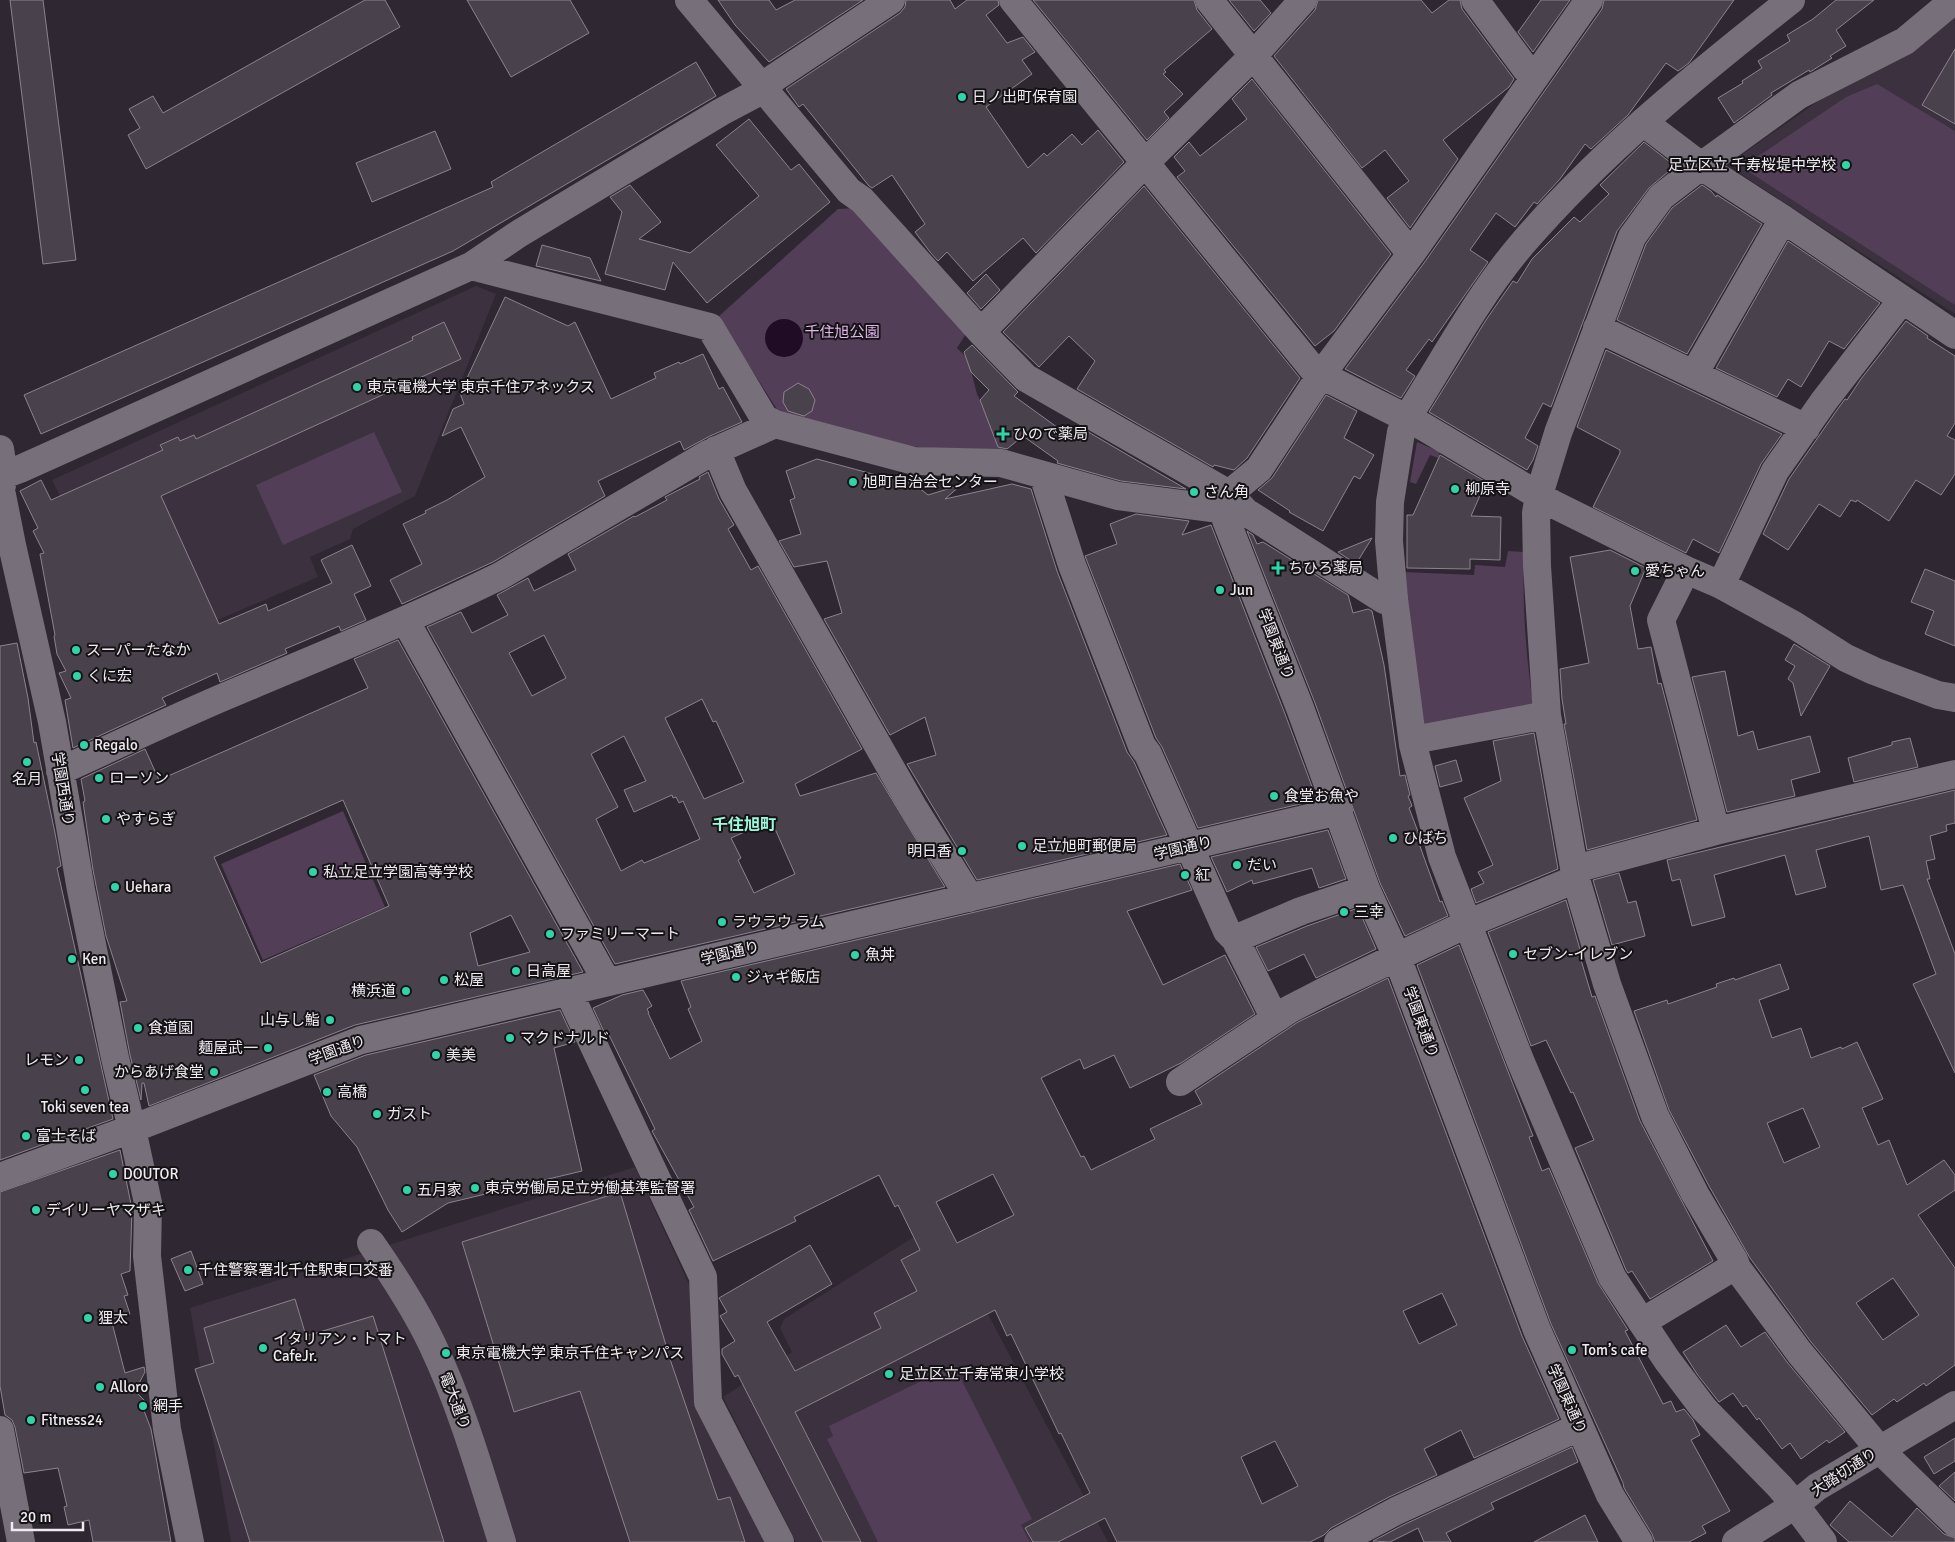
<svg xmlns="http://www.w3.org/2000/svg" width="1955" height="1542" viewBox="0 0 1955 1542" font-family="Signika,'Noto Sans JP',sans-serif">
<style>
.built{fill:#3c313f}
.green{fill:#523e57}
.water{fill:#210c26}
.building{fill:#49414b;stroke:#8c838e;fill-rule:evenodd}
.lines{fill:none;stroke-linecap:round;stroke-linejoin:round}
.street{stroke:#776f79;stroke-width:28}
.secondary{stroke:#776f79;stroke-width:28}
.poi-dot{fill:#31d4a9;stroke:#151216;stroke-width:2}
.labels{text-anchor:middle;stroke-width:4;stroke-linejoin:round;paint-order:stroke}
.poi-label{font-size:15px;fill:#f0ebf1;stroke:#151216;text-anchor:start}
.park-label{font-size:15px;fill:#e0b5ea;stroke:#151216}
.street-label{font-size:15px;fill:#f0ebf1;stroke:#151216}
.neighbourhood-label{font-size:16px;font-weight:bold;fill:#9cf9d9;stroke:#151216}
</style>
<rect width="100%" height="100%" fill="#2f2731"/>
<path class="built" d="M1955 12V314L1736 171 1737 158 1841 85Z
M476 286 496 294 415 496 353 529 350 539 310 557 318 577 138 654 52 480Z
M635 1167 692 1291 695 1399 765 1542H231L190 1308Z
M939 1221 1108 1542H796L723 1397 792 1352 780 1328 784 1319Z"/>
<path class="green" d="M1877 84 1955 131V305L1746 170 1751 161 1846 97Z
M857 208 967 332 957 348 968 359 977 394 1004 453 905 446 778 411 718 317 838 209Z
M374 432 402 492 283 545 256 485Z
M1417 442 1440 452 1438 458 1430 455 1416 484 1410 482Z
M1508 551 1524 552C1522 605 1526 659 1534 710L1422 732 1403 572 1474 575 1475 565 1505 567Z
M343 811 385 907 263 960 221 864Z
M954 1365 1032 1519 1021 1525 1030 1542H878L827 1439 833 1436 829 1426Z"/>
<path class="water" d="M765 338a19 19 0 1 1 38 0a19 19 0 1 1-38 0Z"/>
<path class="building" d="M10 0H43L76 260 43 264Z
M365 0H385L400 27 146 169 128 135 140 128 129 109 153 96 163 113Z
M467 0H570L589 33 511 77Z
M718 0H769L776 10 795 0H863L769 62 735 25Z
M906 0H950L955 9 967 0H998L999 5 986 15 1007 43 1023 37 1035 52 1022 60 1032 74 986 107 1028 168 1044 153 1047 156 1072 134 1082 145 1098 130 1124 162 1036 253 1023 238 973 281 947 252 938 261 930 252 915 232 925 224 892 175 872 188 869 186 803 104 799 107 786 89 900 13 905 7Z
M1033 0H1194L1197 10 1212 29 1164 70 1166 72 1163 74 1183 94 1164 112 1169 118 1147 140Z
M1229 0H1260L1271 13 1254 31Z
M1318 0H1421L1432 13 1449 0H1460L1462 9 1514 79 1509 87 1443 140 1458 159 1410 228 1387 198 1409 181 1385 150 1362 168 1274 56 1315 10Z
M1541 0H1570L1533 52 1518 32Z
M1604 0H1734L1689 63 1678 71 1666 63 1628 115 1591 149 1585 144 1560 179 1537 204 1534 202 1515 227 1496 213 1470 250 1488 262 1432 342 1429 339 1406 370 1415 376 1401 398 1345 369 1424 263 1602 9Z
M1836 0H1874L1836 30 1846 46 1830 56 1832 58 1810 72 1809 70 1771 93 1772 95 1734 123 1718 98 1743 83 1742 81 1762 68 1758 61 1790 41 1787 35 1813 19Z
M1955 49V124L1922 105Z
M696 62 716 96 453 251 41 434 24 395 493 187 491 182Z
M1252 79 1391 254 1334 331 1315 346 1177 177 1185 171 1174 157 1189 142 1200 156 1247 119 1232 99Z
M749 119 791 170 799 164 830 202 707 303 673 262 665 290 605 274 622 212 610 197 630 185 661 222 639 239 690 253 759 196 716 145Z
M435 131 451 169 372 202 356 163Z
M1644 142 1675 166 1649 188 1617 231 1551 407 1543 403 1525 438 1538 446 1533 460 1527 470 1429 412 1486 320 1513 281 1517 283 1532 259 1574 217 1580 222 1609 194 1600 185Z
M1702 185 1711 191 1716 197 1717 195 1762 224 1687 354 1617 320 1646 244 1672 208Z
M1144 186 1300 378 1247 458 1234 470 1214 465 1213 467 1077 389 1095 361 1069 336 1039 367 1003 332Z
M1788 241 1880 303 1844 349 1829 341 1801 387 1788 379 1777 397 1716 368Z
M542 245 590 258 601 281 536 266Z
M986 274 1000 290 981 309 967 293Z
M505 297 568 326 575 322 611 399 656 378 654 373 679 362 680 364 703 354 719 389 723 387 742 422 710 436 684 450 680 441 598 481 605 496 493 562 402 604 390 580 422 564 403 524 426 513 425 511 447 500 485 477 461 427 442 436 453 409 464 404 460 393Z
M1906 321 1928 336 1927 338 1955 356V423L1947 436 1955 440V474L1941 495 1916 480 1889 521 1857 500 1856 502 1851 500 1840 517 1819 504 1788 550 1763 534 1789 479 1837 410 1845 399 1847 400 1861 379Z
M444 322 461 359 161 496 219 624 266 604 268 611 332 583 321 560 352 545 371 586 354 594 366 620 341 631 339 626 285 649 287 653 220 682 217 673 162 698 166 705 73 748 65 700 71 698 59 673 66 671 57 654 54 636 55 635 40 554 44 553 33 531 38 528 20 491 41 480 51 500 163 450 160 445 178 437 180 441 194 435 196 439 413 340 412 337Z
M972 345 1018 392 1014 396 1072 438 1078 426 1186 489 1121 481 1057 463 1058 461 1023 436 1007 449 998 447 980 400 989 390 971 372 964 352Z
M1606 350 1782 434 1761 464 1719 553 1693 539 1686 553 1593 507 1620 453V450L1577 427Z
M798 383 809 389 815 400 812 411 804 416 788 411 783 402 784 392Z
M1326 395 1357 411 1344 438 1374 455 1360 479 1354 476 1323 531 1289 512 1290 511 1258 490 1272 478Z
M1440 455 1486 482 1471 516 1501 517 1500 560 1470 559V569L1407 568V515H1413Z
M817 459 880 476 908 479 928 495 961 485 945 499 1012 484 1031 489 1057 571 1127 752 1134 762 1167 835 977 880 907 764 936 755 925 717 890 735 824 619 842 613 827 561 794 567 779 541 801 534 790 500 795 498 786 471Z
M708 472 719 499 734 525 728 529 751 570 758 566 862 749 795 784 800 796 876 773 945 887 615 964 427 627 461 612 472 633 508 615 497 595 528 578 534 591 576 570 568 554 634 516 635 517 667 500 665 497 700 479 699 477ZM544 635 566 678 532 696 509 653ZM702 699 713 722 716 721 744 782 704 799 665 718ZM624 736 646 781 624 790 634 812 672 795 673 798 676 797 679 803 683 801 700 839 654 859 644 863 642 860 621 871 596 819 618 807 591 754ZM767 822 768 824 772 822 795 874 754 893 738 860 741 858 731 838Z
M1136 514 1189 521 1182 535 1211 525 1285 714 1317 800 1198 828 1162 747 1156 738 1085 556 1117 544 1110 524Z
M1247 531 1253 535 1257 544 1263 542 1295 562 1298 569 1303 567 1348 595 1353 613 1368 609 1372 611 1384 665 1400 776 1405 775 1410 795 1408 796 1412 806 1409 808 1420 837 1417 838 1440 902 1442 901 1448 916 1405 936 1380 883 1315 703Z
M1372 538 1356 564 1338 552Z
M1610 550 1646 568 1630 606 1638 649 1651 647 1658 684 1661 683 1697 820 1587 850 1564 724H1566L1562 699 1560 669 1589 663 1570 557Z
M1925 569 1955 581V646L1925 634 1934 611 1911 602Z
M398 640 583 972 355 1025 149 1106 144 1083H142L141 1100 130 1055 120 1002 127 1001 106 936 93 870 83 802 85 801 81 779 145 749 159 780 368 688 354 659ZM343 800 389 906 261 963 214 857ZM511 915 530 952 478 966 470 933Z
M17 643 28 698 34 743 36 742 55 833 61 866 57 868 113 1119 0 1160V646Z
M1794 644 1830 666 1801 716 1793 683 1788 679 1795 666 1785 660Z
M1725 671 1738 736 1753 731 1758 750 1810 736 1820 772 1791 780 1795 796 1727 812 1692 677Z
M1534 733 1558 869 1476 903 1471 889 1484 883 1478 872 1493 865 1464 798 1501 781 1493 741Z
M1910 738 1918 767 1854 782 1848 758 1892 745V742Z
M1456 760 1462 781 1440 787 1435 766Z
M1955 790V823L1946 825 1947 831 1930 836 1935 859 1926 861 1930 879H1927L1955 954V1073L1913 984 1936 974 1903 885 1881 890 1869 836 1816 850 1826 887 1796 895 1785 855 1714 875 1725 917 1692 926 1680 879 1672 881 1667 860Z
M1328 830 1346 879 1319 888 1312 868 1253 884 1252 880 1227 892 1211 857Z
M1180 864 1192 890 1127 911 1163 985 1225 955 1255 1014 1181 1063 1130 1088 1114 1055 1084 1069 1080 1059 1041 1078 1081 1157 1084 1156 1091 1170 1155 1139 1150 1129 1202 1104 1195 1091 1298 1022 1388 978 1522 1336 1559 1419 1474 1458 1461 1430 1424 1449 1437 1475 1389 1497 1331 1528 1324 1535 1310 1542H1117L1105 1518 1058 1542H1033L1025 1528 1090 1493 1061 1433 1059 1434 1050 1415 1011 1334 1007 1336 995 1310 795 1412 861 1542H823L738 1375 735 1377 722 1354V1349L735 1341 720 1316 727 1312 719 1298 810 1245 832 1284 767 1322 795 1371 881 1328 874 1313 917 1291 901 1260 920 1250 898 1205 895 1207 879 1175 794 1217 796 1221 713 1261 689 1210 694 1207 652 1131 655 1129 608 1033 605 1034 593 1008 622 995 643 990 652 1006 647 1009 649 1013H648L670 1059 702 1041 688 1009 691 1007 681 981ZM993 1174 1014 1215 957 1243 936 1202ZM1442 1293 1457 1325 1419 1344 1403 1311ZM1275 1441 1298 1486 1262 1504 1241 1457Z
M1619 873 1628 903 1636 901 1645 936 1612 945 1593 880Z
M1566 900 1581 953H1579L1592 997 1595 996 1640 1121 1713 1261 1650 1299 1632 1271 1628 1273 1626 1270 1575 1148 1594 1140 1573 1092 1571 1093 1546 1040 1531 1046 1488 932Z
M1358 908 1376 949 1316 978 1304 954 1268 971 1256 947 1307 926Z
M1459 945 1533 1136 1529 1137 1542 1171 1549 1168 1598 1283 1628 1330 1625 1331 1663 1404 1671 1401 1676 1412 1684 1409 1693 1420 1700 1435 1691 1440 1730 1511 1702 1526 1706 1533 1689 1542H1655L1652 1534 1624 1488 1623 1483 1551 1324 1417 965Z
M1780 964 1789 989 1759 1000 1772 1038 1801 1028 1811 1058 1841 1047 1842 1049 1857 1042 1883 1099 1862 1108 1878 1145 1889 1140 1907 1185 1944 1160 1955 1175V1190L1918 1215 1955 1268V1365L1926 1386 1924 1383 1897 1402 1894 1399 1872 1415 1811 1342 1750 1258 1709 1186 1669 1110 1634 1011 1667 1000 1668 1004 1717 987 1716 984 1734 978 1735 980ZM1803 1108 1820 1147 1784 1163 1767 1123ZM1893 1278 1919 1315 1883 1340 1856 1303Z
M560 1010 575 1042 554 1048 582 1171 448 1203 402 1232 388 1210 357 1147 331 1116 314 1075 366 1055Z
M120 1150 132 1209 130 1271 121 1274 128 1295 124 1296 130 1314 111 1319 125 1373 144 1367 145 1372 135 1391 148 1404 143 1408 151 1429 171 1542H93L89 1520 68 1525 64 1507 67 1506 58 1468 24 1473 15 1427 12 1420 5 1415 0 1386V1192Z
M620 1192 671 1362 718 1500 730 1497 745 1542H630L580 1391 514 1412 462 1242Z
M191 1251 203 1284 185 1291 171 1259Z
M295 1299 306 1336 373 1316 444 1542H250L195 1369 214 1363 204 1328Z
M1726 1325 1741 1347 1765 1332 1787 1362 1845 1432 1829 1443 1827 1440 1801 1459 1790 1443 1782 1449 1759 1418 1757 1420 1746 1405 1743 1407 1733 1393 1719 1402 1697 1374 1683 1352Z
M1955 1438V1461L1934 1474 1924 1457Z
M1572 1447 1578 1462 1491 1503 1494 1509 1446 1533 1451 1542H1424L1418 1528 1390 1542 1373 1541 1403 1525Z
M1955 1472V1501L1939 1486Z
M1850 1501 1892 1537 1917 1508 1944 1534 1955 1538V1542H1849L1830 1525Z
M1585 1515 1598 1542H1534Z"/>
<g class="lines">
<path class="street" d="M689 0 849 191 862 200 981 332 1026 378 1229 494 1246 512 1384 600 1394 599
M1013 0 1312 368 1321 375 1424 427 1553 504 1686 570 1721 585 1794 625 1846 658 1874 671 1938 695 1955 698
M1209 0 1411 254
M1475 0 1526 69 1536 74
M1954 0 1905 41 1799 95 1701 166 1661 197 1632 237 1558 433 1539 495 1536 513 1537 566 1547 715 1576 879 1607 984 1655 1116 1695 1194 1734 1260 1737 1268 1799 1352 1879 1449 1955 1523
M1643 122 1701 166 1783 219 1955 335
M471 266 710 327 764 418 775 424
M1597 328 1806 428
M981 332 1140 168 1253 56 1303 0
M1694 374 1783 219
M0 449 4 475 1 490 12 545 52 722 81 890 115 1058 132 1129 148 1203 147 1256 167 1429 190 1542
M716 450 733 491 913 807 970 898
M4 475 20 469 471 266 520 233 721 112 764 89 774 78 891 0
M1043 475 1072 565 1142 746 1148 754 1227 931 1235 939 1275 1019 1180 1082
M1229 494 1226 520 1300 708 1366 889 1397 957 1537 1330 1610 1495 1639 1542
M1686 570 1661 620 1716 831
M1721 585 1775 471 1824 401 1902 300
M405 620 607 982
M1413 740 1547 715
M60 771C115 746 170 720 226 696 318 657 410 620 500 576L708 454 775 424 914 461 1001 463 1118 496 1212 508 1259 469 1321 375 1411 254 1589 0
M1575 869 1716 831 1955 774
M1235 939 1301 911 1366 889
M569 993 703 1277 708 1402 780 1542
M1275 1019 1290 1009 1327 990 1469 923 1576 879
M0 1177 142 1125 361 1040 1339 811
M1642 1322 1725 1272 1737 1268
M0 1430 21 1542
M1795 1505 1823 1542
M1338 1542 1396 1511 1579 1427"/>
<path class="secondary" d="M1791 0C1696 75 1601 152 1522 244 1477 297 1444 360 1407 418L1401 432 1390 502 1389 541 1394 599 1413 745 1442 857 1520 1060 1612 1277 1667 1360 1704 1409 1780 1487 1795 1505
M371 1243C393 1275 415 1308 432 1344 462 1407 481 1475 502 1542
M1736 1542 1795 1505 1817 1487 1955 1405"/>
</g>
<g class="poi-dot">
<circle cx="962" cy="97" r="5"/>
<circle cx="1846" cy="165" r="5"/>
<circle cx="357" cy="387" r="5"/>
<path d="M1000.5 426.5h5v5h5v5h-5v5h-5v-5h-5v-5h5z"/>
<circle cx="853" cy="482" r="5"/>
<circle cx="1455" cy="489" r="5"/>
<circle cx="1194" cy="492" r="5"/>
<path d="M1275.5 560.5h5v5h5v5h-5v5h-5v-5h-5v-5h5z"/>
<circle cx="1635" cy="571" r="5"/>
<circle cx="1220" cy="590" r="5"/>
<circle cx="76" cy="650" r="5"/>
<circle cx="77" cy="676" r="5"/>
<circle cx="84" cy="745" r="5"/>
<circle cx="27" cy="762" r="5"/>
<circle cx="99" cy="778" r="5"/>
<circle cx="1274" cy="796" r="5"/>
<circle cx="106" cy="819" r="5"/>
<circle cx="1393" cy="838" r="5"/>
<circle cx="1022" cy="846" r="5"/>
<circle cx="962" cy="851" r="5"/>
<circle cx="1237" cy="865" r="5"/>
<circle cx="313" cy="872" r="5"/>
<circle cx="1185" cy="875" r="5"/>
<circle cx="115" cy="887" r="5"/>
<circle cx="1344" cy="912" r="5"/>
<circle cx="722" cy="922" r="5"/>
<circle cx="550" cy="934" r="5"/>
<circle cx="1513" cy="954" r="5"/>
<circle cx="855" cy="955" r="5"/>
<circle cx="72" cy="959" r="5"/>
<circle cx="516" cy="971" r="5"/>
<circle cx="736" cy="977" r="5"/>
<circle cx="444" cy="980" r="5"/>
<circle cx="406" cy="991" r="5"/>
<circle cx="330" cy="1020" r="5"/>
<circle cx="138" cy="1028" r="5"/>
<circle cx="510" cy="1038" r="5"/>
<circle cx="268" cy="1048" r="5"/>
<circle cx="436" cy="1055" r="5"/>
<circle cx="79" cy="1060" r="5"/>
<circle cx="214" cy="1072" r="5"/>
<circle cx="85" cy="1090" r="5"/>
<circle cx="327" cy="1092" r="5"/>
<circle cx="377" cy="1114" r="5"/>
<circle cx="26" cy="1136" r="5"/>
<circle cx="113" cy="1174" r="5"/>
<circle cx="475" cy="1188" r="5"/>
<circle cx="407" cy="1190" r="5"/>
<circle cx="36" cy="1210" r="5"/>
<circle cx="188" cy="1270" r="5"/>
<circle cx="88" cy="1318" r="5"/>
<circle cx="263" cy="1348" r="5"/>
<circle cx="1572" cy="1350" r="5"/>
<circle cx="446" cy="1353" r="5"/>
<circle cx="889" cy="1374" r="5"/>
<circle cx="100" cy="1387" r="5"/>
<circle cx="143" cy="1406" r="5"/>
<circle cx="31" cy="1420" r="5"/>
</g>
<g class="labels">
<g class="poi-label">
<text x="972" y="102">日ノ出町保育園</text>
<text x="1836" y="170" text-anchor="end">足立区立 千寿桜堤中学校</text>
<text x="367" y="392">東京電機大学 東京千住アネックス</text>
<text x="1013" y="439">ひので薬局</text>
<text x="863" y="487">旭町自治会センター</text>
<text x="1465" y="494">柳原寺</text>
<text x="1204" y="497">さん角</text>
<text x="1288" y="573">ちひろ薬局</text>
<text x="1645" y="576">愛ちゃん</text>
<text x="1230" y="595">Jun</text>
<text x="86" y="655">スーパーたなか</text>
<text x="87" y="681">くに宏</text>
<text x="94" y="750">Regalo</text>
<text x="109" y="783">ローソン</text>
<text x="27" y="784" text-anchor="middle">名月</text>
<text x="1284" y="801">食堂お魚や</text>
<text x="116" y="824">やすらぎ</text>
<text x="1403" y="843">ひばち</text>
<text x="1032" y="851">足立旭町郵便局</text>
<text x="952" y="856" text-anchor="end">明日香</text>
<text x="1247" y="870">だい</text>
<text x="323" y="877">私立足立学園高等学校</text>
<text x="1195" y="880">紅</text>
<text x="125" y="892">Uehara</text>
<text x="1354" y="917">三幸</text>
<text x="732" y="927">ラウラウ ラム</text>
<text x="560" y="939">ファミリーマート</text>
<text x="1523" y="959">セブン-イレブン</text>
<text x="865" y="960">魚丼</text>
<text x="82" y="964">Ken</text>
<text x="526" y="976">日高屋</text>
<text x="746" y="982">ジャギ飯店</text>
<text x="454" y="985">松屋</text>
<text x="396" y="996" text-anchor="end">横浜道</text>
<text x="320" y="1025" text-anchor="end">山与し鮨</text>
<text x="148" y="1033">食道園</text>
<text x="520" y="1043">マクドナルド</text>
<text x="258" y="1053" text-anchor="end">麺屋武一</text>
<text x="446" y="1060">美美</text>
<text x="69" y="1065" text-anchor="end">レモン</text>
<text x="204" y="1077" text-anchor="end">からあげ食堂</text>
<text x="337" y="1097">高橋</text>
<text x="85" y="1112" text-anchor="middle">Toki seven tea</text>
<text x="387" y="1119">ガスト</text>
<text x="36" y="1141">富士そば</text>
<text x="123" y="1179">DOUTOR</text>
<text x="485" y="1193">東京労働局足立労働基準監督署</text>
<text x="417" y="1195">五月家</text>
<text x="46" y="1215">デイリーヤマザキ</text>
<text x="198" y="1275">千住警察署北千住駅東口交番</text>
<text x="98" y="1323">狸太</text>
<text x="273" y="1344">イタリアン・トマト<tspan x="273" dy="17">CafeJr.</tspan></text>
<text x="1582" y="1355">Tom’s cafe</text>
<text x="456" y="1358">東京電機大学 東京千住キャンパス</text>
<text x="899" y="1379">足立区立千寿常東小学校</text>
<text x="110" y="1392">Alloro</text>
<text x="153" y="1411">網手</text>
<text x="41" y="1425">Fitness24</text>
</g>
<g class="park-label">
<text x="842" y="337">千住旭公園</text>
</g>
<g class="street-label">
<text transform="translate(1276 644) rotate(69)" y="5">学園東通り</text>
<text transform="translate(63 789) rotate(81)" y="5">学園西通り</text>
<text transform="translate(1183 848) rotate(-13)" y="5">学園通り</text>
<text transform="translate(730 953) rotate(-13)" y="5">学園通り</text>
<text transform="translate(1421 1022) rotate(70)" y="5">学園東通り</text>
<text transform="translate(337 1050) rotate(-20)" y="5">学園通り</text>
<text transform="translate(1567 1399) rotate(66)" y="5">学園東通り</text>
<text transform="translate(455 1401) rotate(69)" y="5">電大通り</text>
<text transform="translate(1844 1472) rotate(-33)" y="5">大踏切通り</text>
</g>
<g class="neighbourhood-label">
<text x="744" y="830">千住旭町</text>
</g>
</g>
<path d="M12 1522v8h71v-8" fill="none" stroke="#f0ebf1" stroke-width="2.5"/>
<text x="20" y="1522" font-size="15" fill="#f0ebf1" stroke="#151216" stroke-width="4" paint-order="stroke">20 m</text>
</svg>
